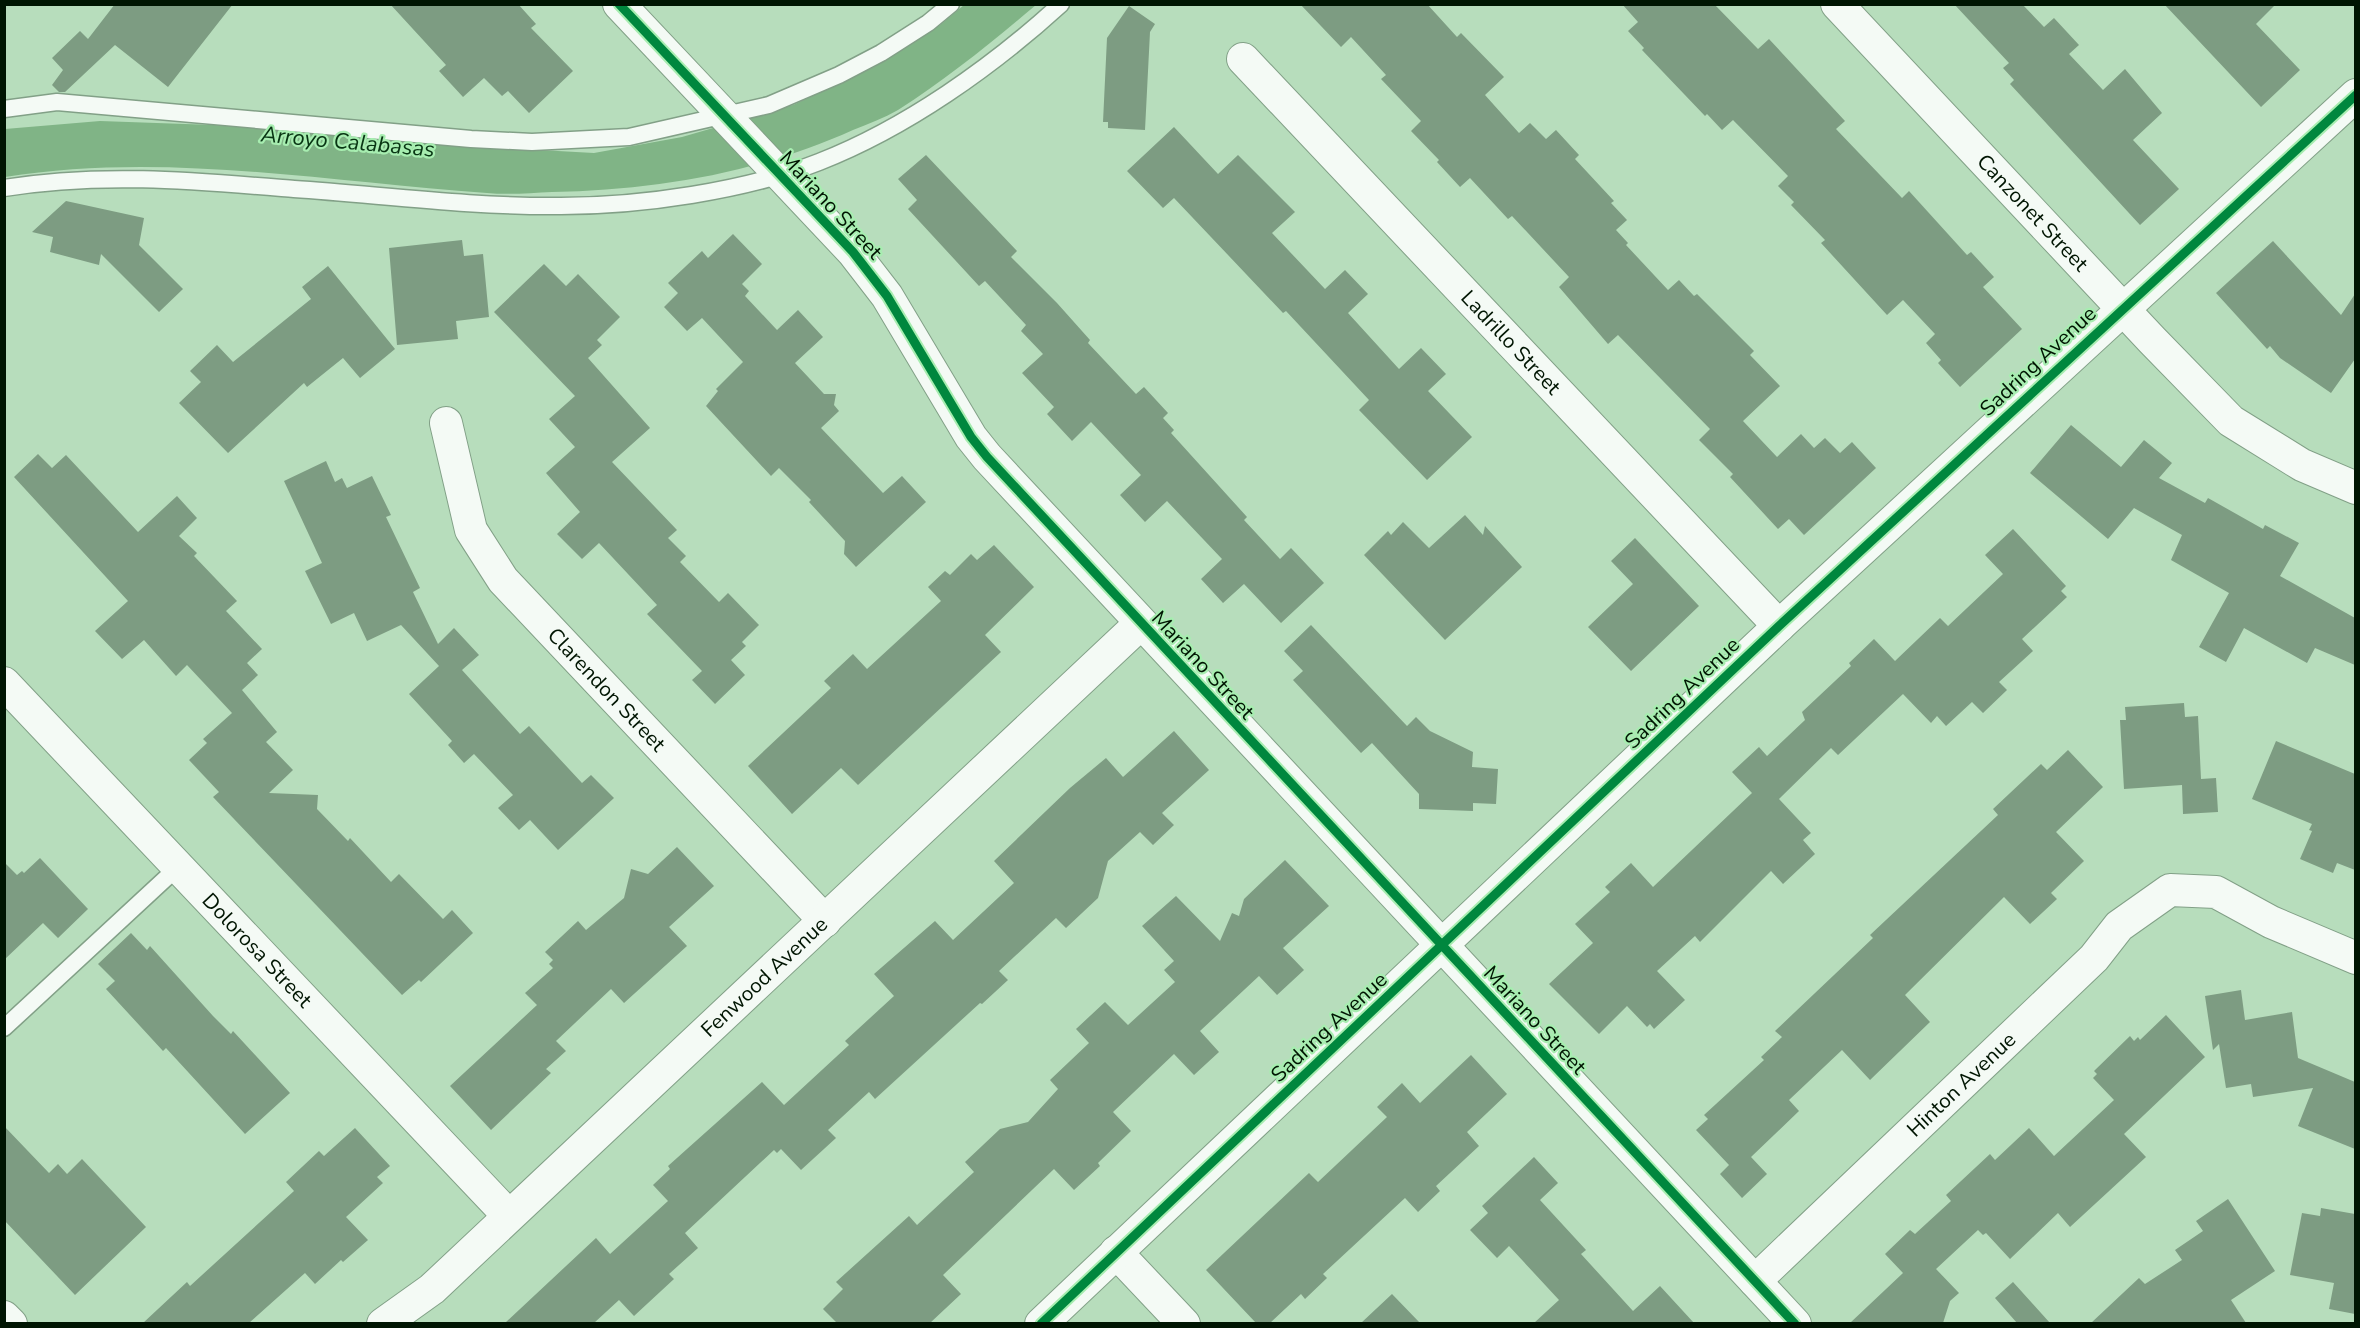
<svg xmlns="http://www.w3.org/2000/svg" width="2360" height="1328" viewBox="0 0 2360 1328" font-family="'Nunito Sans',sans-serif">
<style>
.water{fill:#80b486}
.building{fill:#7d9c82}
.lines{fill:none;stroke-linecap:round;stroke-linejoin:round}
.lane-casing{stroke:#82a087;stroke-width:19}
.street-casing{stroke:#82a087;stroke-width:34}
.lane{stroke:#f4faf5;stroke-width:16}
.street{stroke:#f4faf5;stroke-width:32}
.cycleway-casing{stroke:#a7edb0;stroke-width:13}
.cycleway{stroke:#00873e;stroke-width:9}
.labels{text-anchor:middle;stroke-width:4.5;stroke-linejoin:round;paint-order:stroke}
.street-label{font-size:21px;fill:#001502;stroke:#a7edb0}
.water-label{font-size:22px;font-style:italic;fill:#083513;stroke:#a7edb0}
</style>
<rect width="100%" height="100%" fill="#b7ddbc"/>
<path class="water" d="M964 5H1036C992 42 947 79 898 110 884 118 868 124 853 130 758 173 656 190 552 192 531 193 508 195 487 193 327 182 164 151 5 177V129L100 121 271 127 448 145 594 153 682 137 793 105 874 67 940 25Z"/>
<path class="building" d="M115 4H233L168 87 115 45 65 92H59L52 85 63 70 52 58 80 31 88 39Z
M390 4H518L536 24 531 28 573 71 529 113 508 91 502 96 484 78 463 97 439 71 446 65Z
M1300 4H1427L1457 37 1461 33 1504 77 1485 95 1519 133 1530 123 1546 139 1556 130 1579 155 1575 159 1614 201 1611 203 1627 220 1616 230 1628 243 1626 245 1668 290 1679 280 1694 296 1697 294 1754 351 1750 355 1780 386 1743 421 1777 457 1801 434 1814 448 1825 438 1840 453 1852 442 1876 468 1804 535 1789 519 1778 529 1730 477 1733 474 1699 440 1710 429 1618 335 1608 344 1559 287 1569 277 1512 216 1508 219 1470 178 1460 187 1437 162 1439 160 1411 131 1421 121 1381 79 1386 75 1351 37 1341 47Z
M1622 4H1714L1758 49 1769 39 1845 121 1836 129 1902 198 1909 191 1967 255 1971 252 1994 277 1983 287 2022 329 1960 387 1938 363 1941 360 1926 343 1935 334 1903 300 1887 315 1821 243 1825 240 1791 205 1794 202 1778 186 1788 176 1733 120 1722 130 1707 114 1705 116 1642 50 1644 48 1628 31 1638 22Z
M1954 4H2022L2044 27 2054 18 2079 45 2069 54 2103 90 2125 69 2162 113 2133 140 2179 189 2140 225 2010 84 2014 80 2003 68 2009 63Z
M2164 4H2276L2256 24 2300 70 2261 107Z
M1129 6 1155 24 1150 32 1145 130 1108 128V122H1103L1107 38Z
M1174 127 1218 174 1238 155 1295 212 1272 233 1325 289 1345 270 1368 294 1348 313 1399 369 1421 348 1446 374 1428 391 1472 437 1427 480 1359 410 1369 400 1286 311 1283 313 1174 198 1163 208 1127 171Z
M926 155 1017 251 1011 257 1057 303 1090 340 1088 343 1136 394 1144 387 1168 413 1163 418 1174 430 1171 433 1247 517 1244 520 1280 559 1291 548 1324 583 1281 623 1244 584 1223 603 1201 579 1222 559 1167 501 1145 522 1120 495 1141 475 1091 422 1072 441 1047 414 1054 407 1022 373 1043 354 1021 331 1026 325 985 281 979 286 908 209 917 200 898 179Z
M66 201 144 218 139 245 183 289 159 312 101 254 99 265 50 252 53 237 32 232Z
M733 234 762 264 742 284 749 291 745 296 777 330 798 310 823 337 795 363 824 394H836L834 405 839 411 821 428 883 493 902 476 926 502 856 567 844 554 845 541 809 502 811 500 779 468 771 476 706 406 718 391 716 389 743 362 702 318 687 331 664 307 678 293 668 283 702 251 708 258Z
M462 240 464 256 483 254 489 317 456 321 458 339 397 345 389 248Z
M2273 241 2341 315 2355 294V359L2331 393 2280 358 2270 346 2267 349 2216 293Z
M544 264 566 286 578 274 620 317 597 340 602 345 588 358 650 428 612 462 677 530 668 538 686 556 680 562 719 602 728 593 759 625 742 642 746 646 731 660 745 675 715 704 692 680 702 671 647 614 657 605 599 543 582 559 557 534 580 512 546 473 575 447 549 419 575 396 494 312Z
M328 266 395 349 360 378 343 358 307 387 304 383 228 453 179 403 201 382 190 371 217 345 233 362 311 299 302 287Z
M2071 425 2121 467 2144 440 2172 463 2159 478 2205 503 2208 498 2263 529 2265 525 2299 543 2280 576 2355 618V665L2315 648 2307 663 2244 628 2226 662 2199 647 2229 593 2171 560 2182 535 2134 508 2108 539 2030 473Z
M38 454 52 468 66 455 138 532 177 496 197 518 179 536 197 553 194 556 237 601 226 611 262 649 247 663 258 675 242 690 277 732 266 742 293 770 269 793 318 795 317 809 348 841 350 838 391 882 399 874 443 919 452 910 473 933 421 982 419 980 402 995 213 797 219 792 189 760 207 743 203 739 232 713 187 665 176 676 144 640 122 659 95 631 128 601 14 477Z
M326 461 335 482 342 478 347 488 372 476 391 515 386 517 420 588 413 592 438 644 454 628 479 655 462 670 520 734 529 726 582 783 591 775 614 798 558 850 530 820 519 830 498 808 513 795 474 754 464 763 448 745 452 741 409 694 439 666 401 625 367 641 354 613 331 624 305 571 322 563 284 481Z
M1465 515 1483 535 1485 526 1522 567 1445 640 1364 555 1388 531 1391 535 1403 522 1429 548Z
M2013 529 2066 586 2061 591 2067 597 2022 639 2033 651 1999 682 2007 690 1983 713 1972 702 1946 726 1937 716 1931 723 1903 694 1838 755 1831 748 1779 799 1811 833 1803 840 1815 854 1783 884 1771 871 1700 942 1695 936 1657 971 1685 1000 1654 1029 1650 1024 1647 1027 1627 1006 1599 1034 1549 984 1593 943 1575 924 1610 892 1605 887 1631 863 1653 887 1752 793 1732 772 1759 747 1767 756 1805 720 1802 712 1851 666 1849 663 1874 639 1895 661 1940 618 1948 626 2003 574 1985 555Z
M1635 538 1699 606 1631 671 1588 627 1633 584 1611 561Z
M994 545 1034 587 985 635 1001 652 858 785 841 768 792 814 748 766 831 688 824 681 853 654 867 669 941 601 928 587 945 571 950 575 971 554 977 560Z
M1311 625 1407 726 1416 717 1430 731 1473 752 1472 767 1498 769 1496 804 1473 803V811L1419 809V794L1372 743 1361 753 1293 680 1303 671 1284 651Z
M2184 703 2185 717 2198 716 2201 779 2216 778 2218 812 2183 814 2182 785 2124 789 2120 720H2126L2125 707Z
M1174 731 1209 770 1162 813 1174 825 1153 845 1140 832 1108 861 1098 898 1066 928 1056 918 999 971 1008 980 982 1004 980 1003 875 1099 869 1092 828 1130 836 1138 801 1170 781 1149 777 1153 774 1150 685 1233 698 1248 669 1274 674 1279 634 1316 619 1300 594 1323H505L596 1238 610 1254 668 1201 653 1185 670 1169 668 1166 762 1082 784 1105 849 1045 845 1041 894 996 874 974 935 921 953 940 1014 883 994 861 1070 788 1106 758 1123 777Z
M2276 741 2355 774V870L2337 863 2333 873 2300 859 2312 831 2309 830 2312 824 2252 799Z
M2068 750 2103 787 2056 832 2084 861 2051 893 2057 899 2030 924 2004 897 1905 995 1930 1022 1870 1080 1842 1050 1789 1100 1799 1111 1751 1157 1767 1174 1742 1198 1720 1174 1729 1165 1696 1130 1708 1119 1704 1115 1764 1060 1761 1057 1782 1037 1775 1031 1873 938 1870 935 1998 815 1993 809 2041 764 2047 770Z
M677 847 714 886 669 927 687 946 624 1003 611 989 556 1041 566 1051 546 1069 551 1073 491 1130 450 1086 537 1005 525 993 553 968 549 964 553 960 545 952 578 921 586 930 624 898 631 869 648 874Z
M40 858 88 909 58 938 43 923 4 960V862L17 875 22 871 24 873Z
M1285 860 1329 906 1283 948 1304 970 1277 995 1259 976 1200 1031 1219 1052 1194 1075 1174 1054 1113 1112 1131 1131 1098 1163 1100 1166 1074 1190 1054 1169 943 1275 961 1294 930 1323H837L823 1309 843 1289 836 1282 909 1216 917 1225 974 1172 965 1162 1000 1129 1028 1122 1058 1089 1050 1080 1089 1043 1076 1029 1105 1002 1128 1025 1175 982 1164 970 1174 961 1142 926 1176 896 1220 941 1232 913 1239 916 1244 899Z
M131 933 147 950 150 946 213 1016 231 1034 233 1031 290 1093 245 1134 166 1048 163 1051 106 989 115 981 98 964Z
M2241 990 2245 1020 2292 1012 2298 1058 2355 1082V1149L2298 1126 2313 1088 2253 1097 2251 1084 2226 1088 2219 1044 2213 1050 2205 996Z
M2166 1015 2205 1057 2124 1134 2146 1157 2070 1227 2058 1213 2010 1259 1986 1233 1983 1235 1978 1230 1936 1269 1959 1293 1950 1301 1943 1323H1850L1903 1273 1885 1254 1910 1230 1915 1234 1951 1201 1946 1195 1990 1154 1995 1160 2029 1128 2054 1156 2114 1100 2093 1078 2097 1074 2094 1071 2130 1036 2134 1041 2138 1037 2140 1040Z
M1471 1055 1507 1094 1467 1132 1479 1146 1436 1186 1440 1191 1418 1212 1405 1198 1323 1274 1327 1278 1305 1299 1301 1294 1270 1323H1256L1206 1270 1309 1173 1318 1182 1387 1117 1377 1107 1402 1083 1420 1103Z
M4 1126 49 1173 58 1164 67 1174 82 1159 146 1227 75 1295 4 1220Z
M355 1128 390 1166 377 1177 383 1183 346 1217 368 1240 343 1262 341 1260 315 1284 305 1273 249 1323H143L187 1282 190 1286 294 1191 286 1182 319 1151 324 1156Z
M1534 1157 1558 1183 1540 1200 1586 1250 1581 1254 1633 1311 1660 1286 1694 1323H1534L1559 1300 1509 1246 1497 1258 1470 1230 1488 1213 1482 1206Z
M2228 1199 2275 1271 2231 1300 2246 1323H2091L2139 1278 2145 1284 2182 1260 2175 1250 2203 1231 2196 1221Z
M2321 1208 2355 1214V1314L2329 1309 2334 1283 2290 1275 2302 1213 2320 1216Z
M2013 1282 2050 1323H2017L1995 1298Z
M1392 1294 1420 1323H1361Z"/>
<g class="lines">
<g class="lane-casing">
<path id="lane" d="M4 109 57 102 471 139 532 142 629 137 769 105 839 75 881 53 928 23 951 4
M4 188C101 172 197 181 294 189 382 195 472 207 561 206 641 206 745 191 819 162 906 128 992 67 1061 4
M4 1028 178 867"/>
</g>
<g class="street-casing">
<g id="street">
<path d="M619 4 853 252 887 296 971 437 987 457 1795 1324"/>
<path id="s1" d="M1837 4 2152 340 2231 421 2302 465 2356 488"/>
<path id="s2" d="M1243 59 1779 626"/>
<path id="s3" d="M446 423 471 530 503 580 825 921"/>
<path id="s4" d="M4 683 508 1215"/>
<path d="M1116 1252 1184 1324"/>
<path id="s5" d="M1755 1281 2094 958 2119 926 2170 890 2216 892 2271 922 2356 958"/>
<path d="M4 1317 11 1324"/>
<path id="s6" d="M383 1324 432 1289 1140 624"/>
<path d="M1041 1324 1779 626 2356 95"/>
</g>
</g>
<use href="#lane" class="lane"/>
<use href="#street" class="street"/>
<g class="cycleway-casing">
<path id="cycleway" d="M619 4 853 252 887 296 971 437 987 457 1795 1324
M1041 1324 1779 626 2356 95"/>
</g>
<use href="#cycleway" class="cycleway"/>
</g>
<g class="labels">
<g class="street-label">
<text transform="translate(831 205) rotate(47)" y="7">Mariano Street</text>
<text dy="7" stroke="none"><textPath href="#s1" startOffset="286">Canzonet Street</textPath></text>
<text dy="7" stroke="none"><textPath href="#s2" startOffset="390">Ladrillo Street</textPath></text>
<text transform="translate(2038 361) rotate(-43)" y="7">Sadring Avenue</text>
<text transform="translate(1203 665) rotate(47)" y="7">Mariano Street</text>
<text dy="7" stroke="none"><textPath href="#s3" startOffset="320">Clarendon Street</textPath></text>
<text transform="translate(1682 693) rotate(-44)" y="7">Sadring Avenue</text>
<text dy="7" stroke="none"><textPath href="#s4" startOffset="368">Dolorosa Street</textPath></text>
<text dy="7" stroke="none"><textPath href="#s6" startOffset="516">Fenwood Avenue</textPath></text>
<text transform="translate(1535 1020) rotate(47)" y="7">Mariano Street</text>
<text transform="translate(1329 1027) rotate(-43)" y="7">Sadring Avenue</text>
<text dy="7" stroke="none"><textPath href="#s5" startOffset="285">Hinton Avenue</textPath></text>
</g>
<g class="water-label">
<text transform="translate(348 141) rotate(5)" y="8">Arroyo Calabasas</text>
</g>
</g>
<rect width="2360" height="1328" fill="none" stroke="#001502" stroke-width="12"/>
</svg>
